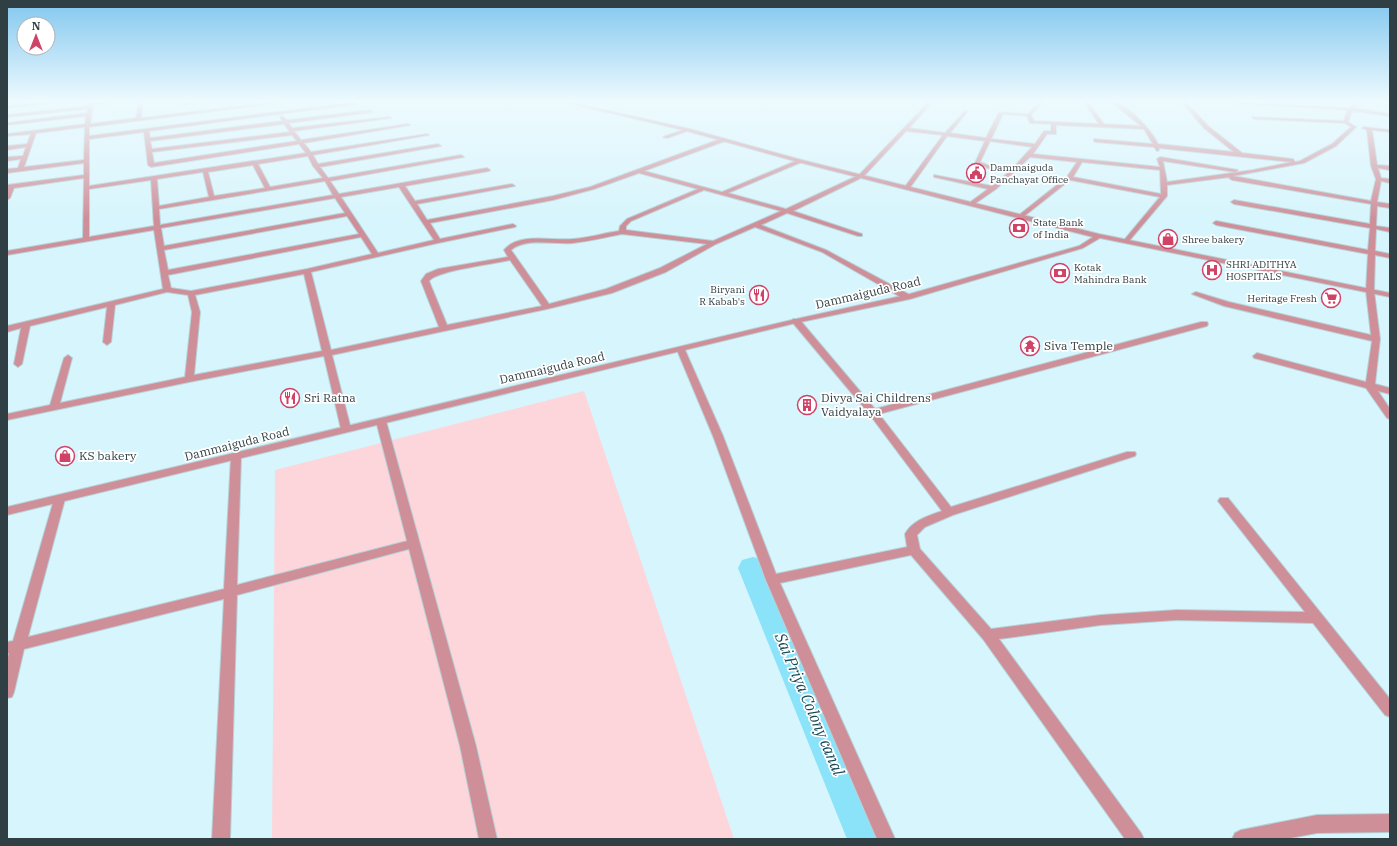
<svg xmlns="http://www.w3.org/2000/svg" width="1397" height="846" viewBox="0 0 1397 846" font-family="'IBM Plex Serif',serif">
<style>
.green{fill:#fdd6db}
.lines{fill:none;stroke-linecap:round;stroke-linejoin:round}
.canal{fill:#8ae3f9;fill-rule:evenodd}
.minor-casing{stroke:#b6d1d7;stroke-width:2}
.tertiary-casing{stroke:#b6d1d7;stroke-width:2}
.minor{fill:#cf8f99;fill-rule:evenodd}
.tertiary{fill:#cf8f99;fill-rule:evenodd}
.labels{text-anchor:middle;stroke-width:3.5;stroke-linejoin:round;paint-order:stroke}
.far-poi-label{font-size:10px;fill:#303f43;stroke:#fff;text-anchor:start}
.street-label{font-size:12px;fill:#303f43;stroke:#fff}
.poi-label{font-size:12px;fill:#303f43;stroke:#fff;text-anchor:start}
.near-water-label{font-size:16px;font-style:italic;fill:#134854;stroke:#fff}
</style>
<rect width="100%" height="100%" fill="#d7f5fc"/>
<path class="green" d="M584 391 734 839H272L275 470Z"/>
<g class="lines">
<path class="canal" d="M753 557 764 560 768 568 889 839H847L738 568 742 560Z"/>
<g class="minor-casing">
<path id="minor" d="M55 101H66L7 108V106Z
M89 101H93V103L127 101 93 105 90 124 136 118 139 101H143L141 118 284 101H294L89 127V136L355 102 357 104 149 131 150 138 282 121 280 117 282 116 287 120 371 110 373 112 289 123 292 128 389 117 391 118 294 131 301 140 408 124 410 125 304 143 311 152 427 134 429 135 313 155 318 164 438 144 441 146 320 167 328 178 461 155 464 157 330 181 339 194 487 168 490 170 489 171 405 186 415 201 512 184 515 186 417 204 427 220 553 196 590 187 723 138 725 139V141L644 171 722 192 798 160H802V162L728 193 786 209 859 175 925 106V101H929V106L909 128 945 133 965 111 967 112 950 133 986 138 999 112 1028 114 1040 101H1044L1031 115 1034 121 1099 124 1083 101H1087L1104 124 1141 126 1110 101C1124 99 1153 132 1158 144L1234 152 1204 128 1181 101H1185L1208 126 1242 153 1293 159 1295 162 1300 161 1332 144 1351 127 1345 123 1254 119 1252 117 1344 121 1347 110 1216 102 1214 101 1349 108 1357 101H1361L1354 108 1390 114V116L1352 111 1348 122 1356 127 1336 146 1304 163 1233 176 1371 201 1376 179 1371 166 1367 130 1362 128 1364 127 1390 130V132L1372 130 1377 165 1390 166V170L1378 168 1381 178 1390 179V183L1381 181 1377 202 1390 204V208L1377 206 1376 226 1390 228V232L1376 229 1375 251 1390 254V258L1375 255 1374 291 1380 339 1375 384 1390 388V394L1378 391 1390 409V419L1387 418 1366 388 1254 358 1253 356 1257 353 1366 382 1372 341 1224 306 1192 294 1196 292 1229 302 1371 335 1366 291 1368 254 1216 225 1213 223 1216 221 1368 250 1370 228 1234 204 1231 202 1234 200 1370 224 1371 204 1232 180 1229 178 1230 177 1167 185V196L1129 241H1125V239L1160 197 1070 180 1023 217H1019V215L1067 177 1077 162 1030 157 996 189 973 205H969V203L988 189 934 177V175L992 186 1010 171 990 169 975 163 985 141 947 136 909 189H905L904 188 943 135 906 131 863 177 793 211 862 234V236H858L787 213 761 225 826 250 910 295V299H904L822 252 755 227 716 244 666 272 612 293 547 309 332 355 351 429 350 431H342L341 429 324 356 189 382 7 420V414L50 405 64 358 68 355 72 358 60 403 185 377 192 312 188 295 167 292 115 305 111 342 107 345 103 342 107 307 30 326 22 364 18 367 14 364 21 328 7 332V326L163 289 154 230 7 255V251L83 238 84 178 14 188 10 198 7 200V185L84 175V163L7 173V169L18 168 21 159 7 161V157L23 156 26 147 7 150V146L27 144 31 134 7 136V134L85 124 86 116 7 125V123L87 113 88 109 7 117V115L88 106ZM1003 114 1027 116 1030 123 1051 124V131H1044L1035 144 991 139ZM284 124 290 132 152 149 150 141ZM1056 125 1144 129 1153 144 1094 139V141L1096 142 1154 147 1157 151 1159 150V148L1292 162 1253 170 1167 182 1163 161 1235 172 1238 170 1160 157 1157 159 1160 167 1033 154 1047 134H1056ZM85 127 84 160 24 167 36 133ZM144 132 148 165 151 167 299 144 306 153 89 186V139ZM292 135 297 141 154 163 152 152ZM990 141 1032 147 1013 168 990 166 980 162ZM308 156 313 166 323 178 270 187 258 164ZM1082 162 1160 170 1161 194 1073 177ZM253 165 265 188 214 196 208 172ZM203 172 209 197 159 206 157 179ZM639 173 698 189 627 219 620 226 619 231C604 233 588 238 573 239 551 241 519 232 504 250L508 257 438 269 426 274 421 281 439 327 331 350 311 272 438 243 515 227 516 226 513 224 440 239 430 223 553 200 594 189ZM151 180 154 226 89 237V189ZM325 181 333 195 160 225 159 209ZM399 187 434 240 378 253 341 197ZM704 190 781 211 713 241 626 230V226L631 221ZM335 198 345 213 164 246 161 228ZM347 216 359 234 168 270 164 250ZM622 234 707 244 660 268 606 289 549 304 511 250C527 237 554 245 573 243 590 241 606 237 622 234ZM361 237 372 254 307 269 191 291 171 288 168 275ZM510 260 542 306 447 325 429 281C438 270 494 264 510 260ZM304 274 322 351 194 375 200 312 195 295Z
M200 101H210L183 105 181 104Z
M686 129 690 130 667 138 663 137Z
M793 319H799L875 409 1201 322H1207L1208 324 1207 326 879 414 951 507 1127 452H1135L1136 454 1135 456 953 515 925 527 917 535 920 549 991 629 1101 615 1177 610 1305 612 1218 501 1220 498H1228L1390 699V717L1385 715 1313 623 1177 620 1101 625 999 639 1141 833 1144 839H1125L983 639 911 555 780 583 895 839H877L766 580 713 436 677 350 681 347 685 350 723 436 776 574 907 547 905 534C913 520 928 516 942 511L870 415 793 323 792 321Z
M381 418 386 421 476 746 497 839H479L460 746 409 549 237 595 230 839H212L224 599 24 649 14 692 12 697 7 698V662L9 653 7 654V642L13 641 55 496H63L65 499 28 637 224 589 231 457 236 454 241 457 237 585 407 541 376 421Z
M1390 814V832L1317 833 1285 839H1232L1235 833 1241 830 1317 815Z"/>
</g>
<g class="tertiary-casing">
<path id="tertiary" d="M559 101H565L690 129 802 160 1099 234 1390 293V297L1100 238 1083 248 910 299 796 323 7 515V507L796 319 906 295 1079 246 1093 237 798 162 687 131Z"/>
</g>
<use href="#minor" class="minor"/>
<use href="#tertiary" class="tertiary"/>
</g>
<linearGradient id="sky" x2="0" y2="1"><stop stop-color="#82c7ef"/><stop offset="0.46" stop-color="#edfafe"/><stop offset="1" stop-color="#edfafe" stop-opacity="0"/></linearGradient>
<rect width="1397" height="219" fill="url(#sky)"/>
<defs>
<g id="civic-ring" transform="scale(1)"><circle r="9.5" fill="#fff" stroke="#d14267" stroke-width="1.5"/><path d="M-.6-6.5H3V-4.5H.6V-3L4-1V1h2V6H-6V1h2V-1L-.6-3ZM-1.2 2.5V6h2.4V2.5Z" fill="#d14267"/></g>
<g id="bank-ring" transform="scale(1)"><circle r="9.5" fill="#fff" stroke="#d14267" stroke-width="1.5"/><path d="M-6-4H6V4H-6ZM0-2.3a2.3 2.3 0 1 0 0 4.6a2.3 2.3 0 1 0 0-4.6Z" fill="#d14267"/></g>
<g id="shop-ring" transform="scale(1)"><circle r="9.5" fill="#fff" stroke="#d14267" stroke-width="1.5"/><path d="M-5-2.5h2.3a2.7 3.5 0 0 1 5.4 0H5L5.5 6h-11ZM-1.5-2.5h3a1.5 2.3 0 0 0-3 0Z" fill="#d14267"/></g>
<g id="hospital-ring" transform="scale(1)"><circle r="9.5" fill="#fff" stroke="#d14267" stroke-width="1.5"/><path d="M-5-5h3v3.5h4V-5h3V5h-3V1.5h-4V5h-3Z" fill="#d14267"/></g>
<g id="restaurant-ring" transform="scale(1)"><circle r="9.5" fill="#fff" stroke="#d14267" stroke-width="1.5"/><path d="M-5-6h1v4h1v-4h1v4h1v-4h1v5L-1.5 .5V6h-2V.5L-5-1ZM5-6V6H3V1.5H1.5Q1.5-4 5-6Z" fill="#d14267"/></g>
<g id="supermarket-ring" transform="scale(1)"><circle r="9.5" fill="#fff" stroke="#d14267" stroke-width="1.5"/><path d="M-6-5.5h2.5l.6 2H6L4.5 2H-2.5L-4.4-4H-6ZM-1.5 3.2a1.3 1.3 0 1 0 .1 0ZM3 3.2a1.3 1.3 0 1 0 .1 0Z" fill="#d14267"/></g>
<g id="temple-ring" transform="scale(1)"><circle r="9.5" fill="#fff" stroke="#d14267" stroke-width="1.5"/><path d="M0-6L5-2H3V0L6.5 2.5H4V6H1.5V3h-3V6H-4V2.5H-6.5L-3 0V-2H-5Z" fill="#d14267"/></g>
<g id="building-ring" transform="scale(1)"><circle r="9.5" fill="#fff" stroke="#d14267" stroke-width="1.5"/><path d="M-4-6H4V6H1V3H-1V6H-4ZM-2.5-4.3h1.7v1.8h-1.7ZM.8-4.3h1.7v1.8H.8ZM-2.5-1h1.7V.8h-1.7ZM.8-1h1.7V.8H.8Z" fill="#d14267"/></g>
</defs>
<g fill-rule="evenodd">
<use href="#civic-ring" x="976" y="173"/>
<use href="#bank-ring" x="1019" y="228"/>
<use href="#shop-ring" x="1168" y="239"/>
<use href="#hospital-ring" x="1212" y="270"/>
<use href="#bank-ring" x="1060" y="273"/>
<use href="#restaurant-ring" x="759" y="295"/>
<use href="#supermarket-ring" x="1331" y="298"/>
<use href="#temple-ring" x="1030" y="346"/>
<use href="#restaurant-ring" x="290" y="398"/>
<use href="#building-ring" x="807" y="405"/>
<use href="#shop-ring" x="65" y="456"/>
</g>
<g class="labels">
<g class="far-poi-label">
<text x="990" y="171">Dammaiguda<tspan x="990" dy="12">Panchayat Office</tspan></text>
<text x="1033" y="226">State Bank<tspan x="1033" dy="12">of India</tspan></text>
<text x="1182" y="243">Shree bakery</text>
<text x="1226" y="268">SHRI ADITHYA<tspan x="1226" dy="12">HOSPITALS</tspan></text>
<text x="1074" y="271">Kotak<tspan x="1074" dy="12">Mahindra Bank</tspan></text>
<text x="745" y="293" text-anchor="end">Biryani<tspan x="745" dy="12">R Kabab's</tspan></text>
<text x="1317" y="302" text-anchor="end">Heritage Fresh</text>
</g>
<g class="street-label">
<text transform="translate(868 293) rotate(-13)" y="4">Dammaiguda Road</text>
<text transform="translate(552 368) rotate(-13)" y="4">Dammaiguda Road</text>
<text transform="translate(237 444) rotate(-14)" y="4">Dammaiguda Road</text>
</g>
<g class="poi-label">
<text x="1044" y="350">Siva Temple</text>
<text x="304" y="402">Sri Ratna</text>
<text x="821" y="402">Divya Sai Childrens<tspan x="821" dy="14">Vaidyalaya</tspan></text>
<text x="79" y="460">KS bakery</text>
</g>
<g class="near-water-label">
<text transform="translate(810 704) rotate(67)" y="6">Sai Priya Colony canal</text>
</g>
</g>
<rect width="1397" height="846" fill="none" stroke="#303f43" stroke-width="16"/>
<g transform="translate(36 36)"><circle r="19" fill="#ffffff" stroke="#acb2b4"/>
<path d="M0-3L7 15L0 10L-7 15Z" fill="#d14267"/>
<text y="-6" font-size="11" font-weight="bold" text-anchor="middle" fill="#303f43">N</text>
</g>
</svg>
